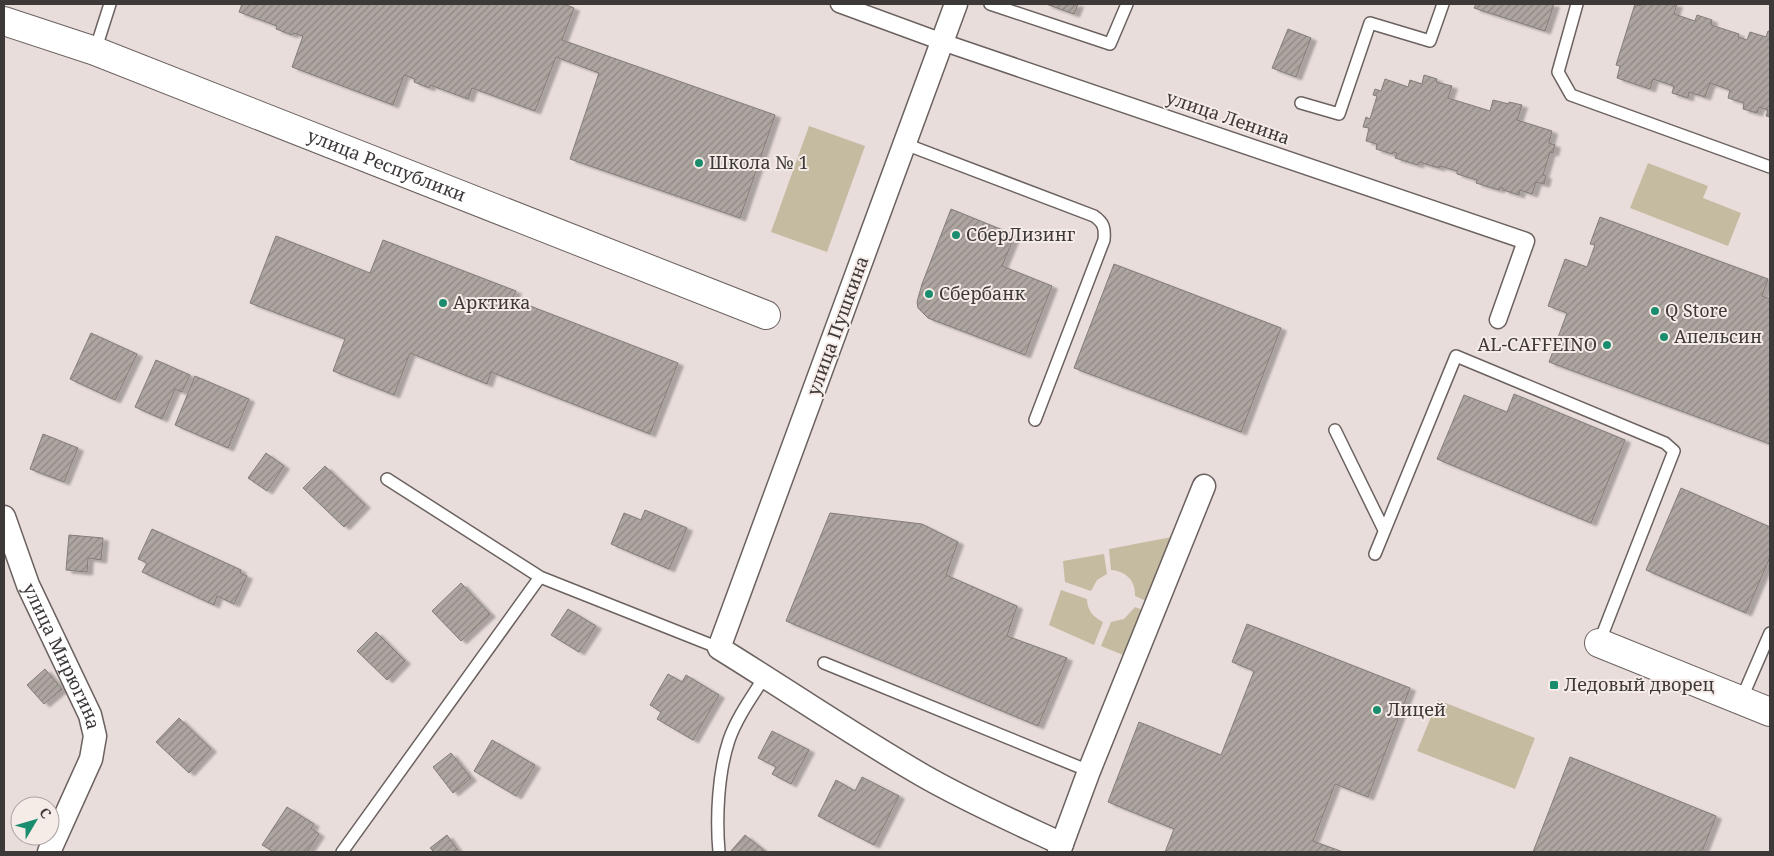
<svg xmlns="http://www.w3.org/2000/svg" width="1774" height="856" viewBox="0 0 1774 856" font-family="'Noto Serif',serif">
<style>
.green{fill:#c5bba1}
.building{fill:url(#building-hatch);stroke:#847d77;filter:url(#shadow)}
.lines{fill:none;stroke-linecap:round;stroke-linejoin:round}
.service-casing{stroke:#6b625f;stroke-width:14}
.pedestrian-casing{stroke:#6b625f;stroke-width:19}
.minor-casing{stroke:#6b625f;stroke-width:25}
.tertiary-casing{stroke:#6b625f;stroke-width:30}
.service{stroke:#fff;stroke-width:11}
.pedestrian{stroke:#fff;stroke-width:16}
.minor{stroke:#fff;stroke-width:22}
.tertiary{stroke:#fff;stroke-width:28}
.poi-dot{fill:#1b8d6f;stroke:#f5ebe7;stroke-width:2}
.labels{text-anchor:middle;stroke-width:4;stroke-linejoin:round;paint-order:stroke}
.street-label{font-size:18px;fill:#3d3938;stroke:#f5ebe7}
.poi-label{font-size:18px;fill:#3d3938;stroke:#f5ebe7;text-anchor:start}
</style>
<defs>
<pattern id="building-hatch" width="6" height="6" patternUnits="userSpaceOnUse" patternTransform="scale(1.25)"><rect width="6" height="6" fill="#ada59f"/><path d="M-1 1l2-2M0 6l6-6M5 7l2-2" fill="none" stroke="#8e8783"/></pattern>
<filter id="shadow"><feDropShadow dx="5.5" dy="3" stdDeviation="1" flood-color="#0004"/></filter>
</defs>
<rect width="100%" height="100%" fill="#e8ddda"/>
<path class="green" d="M809 126 865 146 827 252 771 232Z
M1648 163 1708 186 1703 198 1741 213 1728 246 1630 208Z
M1172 537 1146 601 1135 596C1136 581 1126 571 1111 570L1109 549Z
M1104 554 1107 574 1097 580 1091 591 1065 582 1063 561Z
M1061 590 1087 599C1087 610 1093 617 1103 622L1094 645 1049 625Z
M1135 607 1145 611 1128 657 1101 646 1111 622 1124 619Z
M1438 700 1535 738 1515 789 1417 751Z"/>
<path class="building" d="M242 4H564L574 8 562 40 775 115 740 218 570 159 599 73 556 57 535 111 472 88 468 99 430 85 429 88 414 82 415 79 404 75 393 105 292 67 303 36 293 33 292 35 276 29 277 26 239 12Z
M1046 4H1078L1074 14Z
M1476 4H1554L1545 31 1474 8Z
M1635 4 1641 6 1642 4H1677L1674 14 1695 21 1697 15 1712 20 1711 25 1739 34 1738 37 1747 40 1750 32 1766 37 1768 31 1770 32V117L1766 116 1768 110 1759 107 1757 113 1743 109 1744 103 1728 98 1730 90 1710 83 1705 97 1689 92 1688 98 1672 93 1674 86 1653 79 1650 89 1617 78 1620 66 1616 65Z
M1288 29 1311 38 1296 77 1272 68Z
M1424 75 1437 79 1436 82 1452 86 1448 98 1490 111 1493 100 1509 104V102L1522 105 1517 120 1552 131 1549 143 1555 145 1553 153 1550 152 1543 175 1546 176 1544 184 1536 182 1532 194 1520 190 1519 195 1503 190V188L1500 187 1499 190 1476 183 1477 180 1457 174V171L1440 166 1439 168 1419 162 1418 165 1395 158 1397 153 1393 152 1392 154 1376 149 1377 144 1366 141 1369 128 1363 127 1366 117 1370 119 1377 96 1373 95 1375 89 1381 91 1385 79 1408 87 1410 80 1422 84Z
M951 209 1015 235 1002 266 1052 286 1025 355 928 318 918 308 917 302 922 284Z
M1600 217 1768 279 1762 296 1770 299V444L1549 362 1567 313 1548 306 1565 259 1587 267 1595 245 1590 244Z
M276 236 370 273 383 240 516 291 512 299 678 363 650 434 491 372 487 384 410 353 394 395 333 371 345 339 250 303Z
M1114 264 1281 328 1241 432 1074 368Z
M91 333 137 354 115 400 70 379Z
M156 360 190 375 182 392 175 389 162 419 135 407Z
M195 376 249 399 228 448 175 425Z
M1514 394 1625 440 1591 523 1437 459 1464 395 1507 412Z
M43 434 78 448 64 482 30 469Z
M266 453 284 466 267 491 248 478Z
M325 466 365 505 344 527 303 488Z
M1681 488 1770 527V557L1746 613 1646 570Z
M645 510 687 528 669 569 611 544 624 513 641 520Z
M830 513 922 524 958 542 946 575 1017 606 1007 636 1067 658 1038 726 786 621Z
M152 529 241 570 240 573 247 576 234 604 217 596 214 605 142 572 147 563 138 559Z
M69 535 103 538 101 560 88 558 87 572 66 570Z
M461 583 490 614 461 641 432 611Z
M568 609 596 626 579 652 551 635Z
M1247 624 1410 688 1368 797 1335 784 1313 841 1343 852H1165L1174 829 1108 802 1139 722 1221 755 1254 671 1232 662Z
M376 632 405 661 387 680 357 651Z
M45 669 62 689 44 704 27 685Z
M668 674 682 682 686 675 719 695 693 740 657 719 661 712 650 705Z
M179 718 211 749 189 773 156 742Z
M772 731 809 750 791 784 772 774 776 767 758 758Z
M492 740 535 765 516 796 474 771Z
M451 753 471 778 453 793 433 767Z
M1570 757 1716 816 1702 852H1533Z
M862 777 899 796 874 845 818 816 836 780 855 791Z
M287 807 314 824 311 828 319 834 307 852H274L262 845Z
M447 835 459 852H434L430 848Z
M745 835 766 852H732L731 851Z"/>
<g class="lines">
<g class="service-casing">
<path id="service" d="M990 4 1110 44 1127 4
M1577 4 1558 72 1571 95 1770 167
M95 51 110 4
M1301 103 1339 114 1370 23 1430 41 1443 4
M905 144 1094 216C1104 223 1105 228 1104 240L1035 420
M1335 430 1384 530
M387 479 540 577
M1375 554 1456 356 1665 443 1674 451 1599 643
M824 663 1089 771
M1741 700 1770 633
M342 852 540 577 719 648
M719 852C716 818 718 773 729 740 737 717 752 697 765 676"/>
</g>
<g class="pedestrian-casing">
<path id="pedestrian" d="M839 4 948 44 1526 241 1498 320"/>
</g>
<g class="minor-casing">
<g id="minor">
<path d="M956 4 719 648C787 690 853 735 922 775 967 801 1015 822 1062 844"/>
<path id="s1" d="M4 517 28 585 90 715 95 736 91 759 49 852"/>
<path d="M1059 852 1089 771 1204 486"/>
</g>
</g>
<g class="tertiary-casing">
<g id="tertiary">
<path id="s2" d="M4 21 95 51 766 315"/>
<path d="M1599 643 1770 712"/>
</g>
</g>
<use href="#service" class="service"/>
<use href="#pedestrian" class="pedestrian"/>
<use href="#minor" class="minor"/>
<use href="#tertiary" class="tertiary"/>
</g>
<g class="poi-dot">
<circle cx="699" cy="163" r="5"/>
<circle cx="956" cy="235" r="5"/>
<circle cx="929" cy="294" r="5"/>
<circle cx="443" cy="303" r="5"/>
<circle cx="1655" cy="311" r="5"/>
<circle cx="1664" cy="337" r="5"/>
<circle cx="1607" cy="345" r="5"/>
<rect x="1549" y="680" width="10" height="10" rx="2.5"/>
<circle cx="1377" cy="710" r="5"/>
</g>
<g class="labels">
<g class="street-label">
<text transform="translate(1228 118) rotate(19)" y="6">улица Ленина</text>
<text dy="6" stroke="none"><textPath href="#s2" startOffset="409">улица Республики</textPath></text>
<text transform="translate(838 326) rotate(-70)" y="6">улица Пушкина</text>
<text dy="6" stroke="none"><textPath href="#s1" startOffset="151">улица Мирюгина</textPath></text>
</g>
<g class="poi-label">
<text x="709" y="169">Школа № 1</text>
<text x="966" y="241">СберЛизинг</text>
<text x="939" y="300">Сбербанк</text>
<text x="453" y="309">Арктика</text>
<text x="1665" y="317">Q Store</text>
<text x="1674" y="343">Апельсин</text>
<text x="1597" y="351" text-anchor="end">AL-CAFFEINO</text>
<text x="1564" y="691">Ледовый дворец</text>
<text x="1387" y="716">Лицей</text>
</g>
</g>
<rect width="1774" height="856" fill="none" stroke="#3d3938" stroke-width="10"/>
<g transform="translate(35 821) rotate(52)"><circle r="24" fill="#f5ebe7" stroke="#aba4a1"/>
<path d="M0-4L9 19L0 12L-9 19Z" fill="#1b8d6f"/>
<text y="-8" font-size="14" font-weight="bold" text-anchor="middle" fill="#3d3938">С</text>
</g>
</svg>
